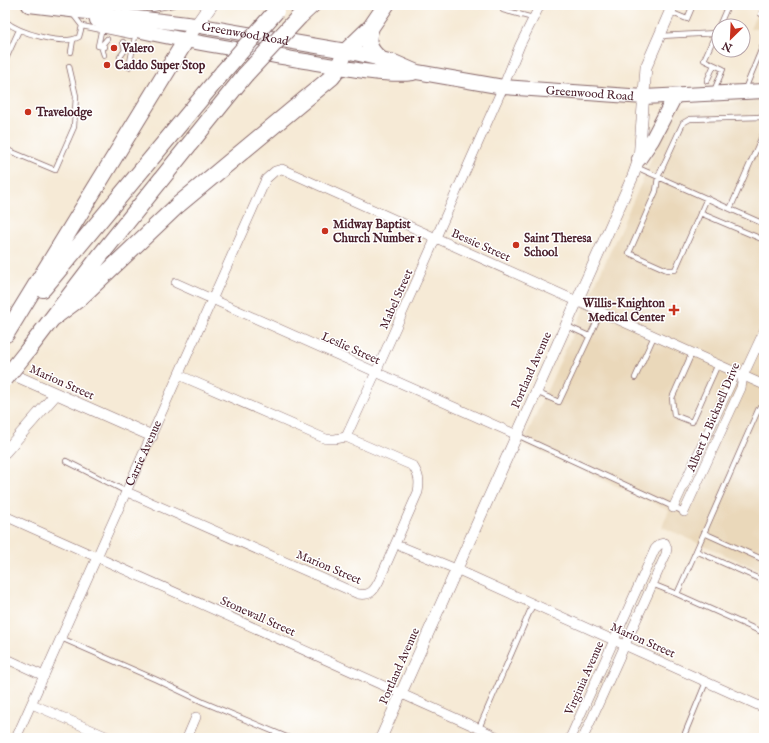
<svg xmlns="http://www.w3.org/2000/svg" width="769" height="743" viewBox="0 0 769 743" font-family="'IM FELL English',serif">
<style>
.built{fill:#ead8ba}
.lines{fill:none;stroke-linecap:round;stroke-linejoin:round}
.service-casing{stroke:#866667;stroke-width:6}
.minor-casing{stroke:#866667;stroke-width:10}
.tertiary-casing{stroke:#866667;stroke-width:12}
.secondary-casing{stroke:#866667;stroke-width:14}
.primary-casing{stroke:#866667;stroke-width:16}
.motorway-casing{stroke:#866667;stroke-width:18}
.service{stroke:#fff;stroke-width:4.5}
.minor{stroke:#fff;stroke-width:9}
.tertiary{stroke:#fff;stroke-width:11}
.secondary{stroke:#fff;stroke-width:13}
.primary{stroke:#fff;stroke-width:14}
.motorway{stroke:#fff;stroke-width:16}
.motorway-bridge-casing{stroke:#866667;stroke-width:18;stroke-linecap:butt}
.motorway-bridge{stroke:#fff;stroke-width:16}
.poi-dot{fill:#c8321e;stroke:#fff;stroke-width:1.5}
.labels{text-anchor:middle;stroke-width:3;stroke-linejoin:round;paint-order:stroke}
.street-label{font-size:12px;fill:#4a1f2b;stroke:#fff}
.poi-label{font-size:12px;font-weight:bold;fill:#4a1f2b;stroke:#fff;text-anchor:start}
</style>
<rect width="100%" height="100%" fill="#fff"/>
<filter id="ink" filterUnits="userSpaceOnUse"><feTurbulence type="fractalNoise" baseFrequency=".025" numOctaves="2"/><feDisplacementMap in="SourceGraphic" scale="8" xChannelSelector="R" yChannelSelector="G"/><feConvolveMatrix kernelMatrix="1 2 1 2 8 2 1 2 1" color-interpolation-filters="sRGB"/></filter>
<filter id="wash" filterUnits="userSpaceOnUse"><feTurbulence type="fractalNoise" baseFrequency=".012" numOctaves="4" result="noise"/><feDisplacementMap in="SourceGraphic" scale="16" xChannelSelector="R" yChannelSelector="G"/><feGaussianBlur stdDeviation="0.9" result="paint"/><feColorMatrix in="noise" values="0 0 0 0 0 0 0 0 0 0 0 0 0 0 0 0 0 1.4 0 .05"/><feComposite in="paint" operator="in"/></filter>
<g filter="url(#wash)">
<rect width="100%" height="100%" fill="#f6ead6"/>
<path class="built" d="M760 5H764V29H750Z
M764 84V572L662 527 669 510 523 443 644 177 671 108 755 101Z"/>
</g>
<g filter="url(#ink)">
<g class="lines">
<g class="service-casing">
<path id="service" d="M151 5 152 9 173 5
M504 5 503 10 533 18
M670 12 687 19 693 5
M761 14 764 7
M5 21C19 33 63 46 79 37L82 26 72 13
M82 26 131 36
M719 26 728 5
M102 27 98 46 105 47
M660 36 717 33
M71 52 73 40
M104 55 101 46 107 39
M120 57 125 50 123 42
M5 61 19 30
M129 67 136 32
M707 81 714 65
M745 89 764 43
M714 91 723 69 704 60 719 26
M5 149 55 170 74 127 76 96 69 66
M636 167 764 224
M707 198 675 270H667L629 253 656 191 658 177 683 123 690 119 764 117
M730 209 764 132
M700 213 764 240
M567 326 589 336
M755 349 764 353
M692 353 672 398 674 415 692 422 718 364
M635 378 654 336
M536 392 559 402 601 312
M764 410 759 408 704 533 764 560
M517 435 684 512
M66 461 127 492
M704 533 677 594 764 633
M696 551 764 581
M652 584 677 594
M61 638 157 680 203 702 289 738
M479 728 533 604
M683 738 706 682"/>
</g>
<g class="minor-casing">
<g id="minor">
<path d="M176 283 517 435"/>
<path d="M179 375 326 439H335L346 437 376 372 503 87 520 45 540 5"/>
<path d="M127 492 358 594C370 596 374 591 379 581L418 492C420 481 419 475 413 466L346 437"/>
<path d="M673 508 736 372"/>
<path d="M684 512 741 388 743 376 764 331"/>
<path d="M5 516 500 738"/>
<path d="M402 547 456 569 764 708"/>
<path d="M5 658 44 676"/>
<path d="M32 704 110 738"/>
<path id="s1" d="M16 738 266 179 275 171 282 169 764 385"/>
<path d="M187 738 196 717"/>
<path d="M570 738 655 549 660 544 665 543 667 548 666 554 583 738"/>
</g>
</g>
<g class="tertiary-casing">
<path id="tertiary" d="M5 371 152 436
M5 452 56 394
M381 738 633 176 639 159 646 67 673 5"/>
</g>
<g class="secondary-casing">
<path id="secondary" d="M186 40 211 5"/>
</g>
<g class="primary-casing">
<g id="primary">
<path id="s2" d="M29 5 195 25 346 51 394 62 417 72 503 87 644 97 764 91"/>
<path d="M97 20C163 38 232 48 299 60 331 65 382 77 413 73"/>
<path d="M639 159 652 140 675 96"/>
</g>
</g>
<g class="motorway-casing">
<path id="motorway" d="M299 17 312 5
M371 27C366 41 368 49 380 59
M43 289 223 72
M53 318 80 298 178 205 332 77 335 73 346 51 371 27 386 5
M6 334 186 40
M28 350 99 257 245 75"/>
</g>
<use href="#service" class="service"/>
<use href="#minor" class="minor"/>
<use href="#tertiary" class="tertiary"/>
<use href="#secondary" class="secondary"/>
<use href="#primary" class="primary"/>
<use href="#motorway" class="motorway"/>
<g class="motorway-bridge-casing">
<path id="motorway-bridge" d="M223 72 276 11
M245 75 299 17
M5 379 28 350"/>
</g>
<use href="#motorway-bridge" class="motorway-bridge"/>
</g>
</g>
<g class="poi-dot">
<circle cx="114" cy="48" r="4"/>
<circle cx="107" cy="65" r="4"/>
<circle cx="28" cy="112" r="4"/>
<circle cx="325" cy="231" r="4"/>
<circle cx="516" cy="245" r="4"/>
<path d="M672 304h4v4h4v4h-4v4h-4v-4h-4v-4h4z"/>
</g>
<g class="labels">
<g class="street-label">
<text dy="4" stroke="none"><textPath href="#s2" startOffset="218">Greenwood Road</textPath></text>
<text dy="4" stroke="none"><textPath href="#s2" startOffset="569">Greenwood Road</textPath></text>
<text transform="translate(481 245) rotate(24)" y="4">Bessie Street</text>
<text transform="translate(396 299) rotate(-66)" y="4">Mabel Street</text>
<text transform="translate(351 348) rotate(24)" y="4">Leslie Street</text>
<text transform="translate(531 370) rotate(-66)" y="4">Portland Avenue</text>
<text transform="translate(62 382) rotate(24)" y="4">Marion Street</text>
<text transform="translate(713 417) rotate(-67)" y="4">Albert L Bicknell Drive</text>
<text dy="4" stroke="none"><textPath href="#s1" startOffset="312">Carrie Avenue</textPath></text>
<text transform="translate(329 567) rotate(23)" y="4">Marion Street</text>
<text transform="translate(258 616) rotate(24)" y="4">Stonewall Street</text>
<text transform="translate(643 640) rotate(24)" y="4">Marion Street</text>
<text transform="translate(399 666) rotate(-66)" y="4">Portland Avenue</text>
<text transform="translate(584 678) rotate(-66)" y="4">Virginia Avenue</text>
</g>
<g class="poi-label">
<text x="122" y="52">Valero</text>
<text x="115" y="69">Caddo Super Stop</text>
<text x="36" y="116">Travelodge</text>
<text x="333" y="228">Midway Baptist<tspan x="333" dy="14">Church Number 1</tspan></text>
<text x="524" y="242">Saint Theresa<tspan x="524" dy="14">School</tspan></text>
<text x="665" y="307" text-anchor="end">Willis-Knighton<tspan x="665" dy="14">Medical Center</tspan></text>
</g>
</g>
<rect width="769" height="743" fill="none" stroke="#fff" stroke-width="20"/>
<g transform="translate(731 38) rotate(204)"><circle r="19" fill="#ffffff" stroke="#b7a5aa"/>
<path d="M0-3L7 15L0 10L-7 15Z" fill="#c8321e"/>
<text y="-6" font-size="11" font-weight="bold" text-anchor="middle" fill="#4a1f2b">N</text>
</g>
</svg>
